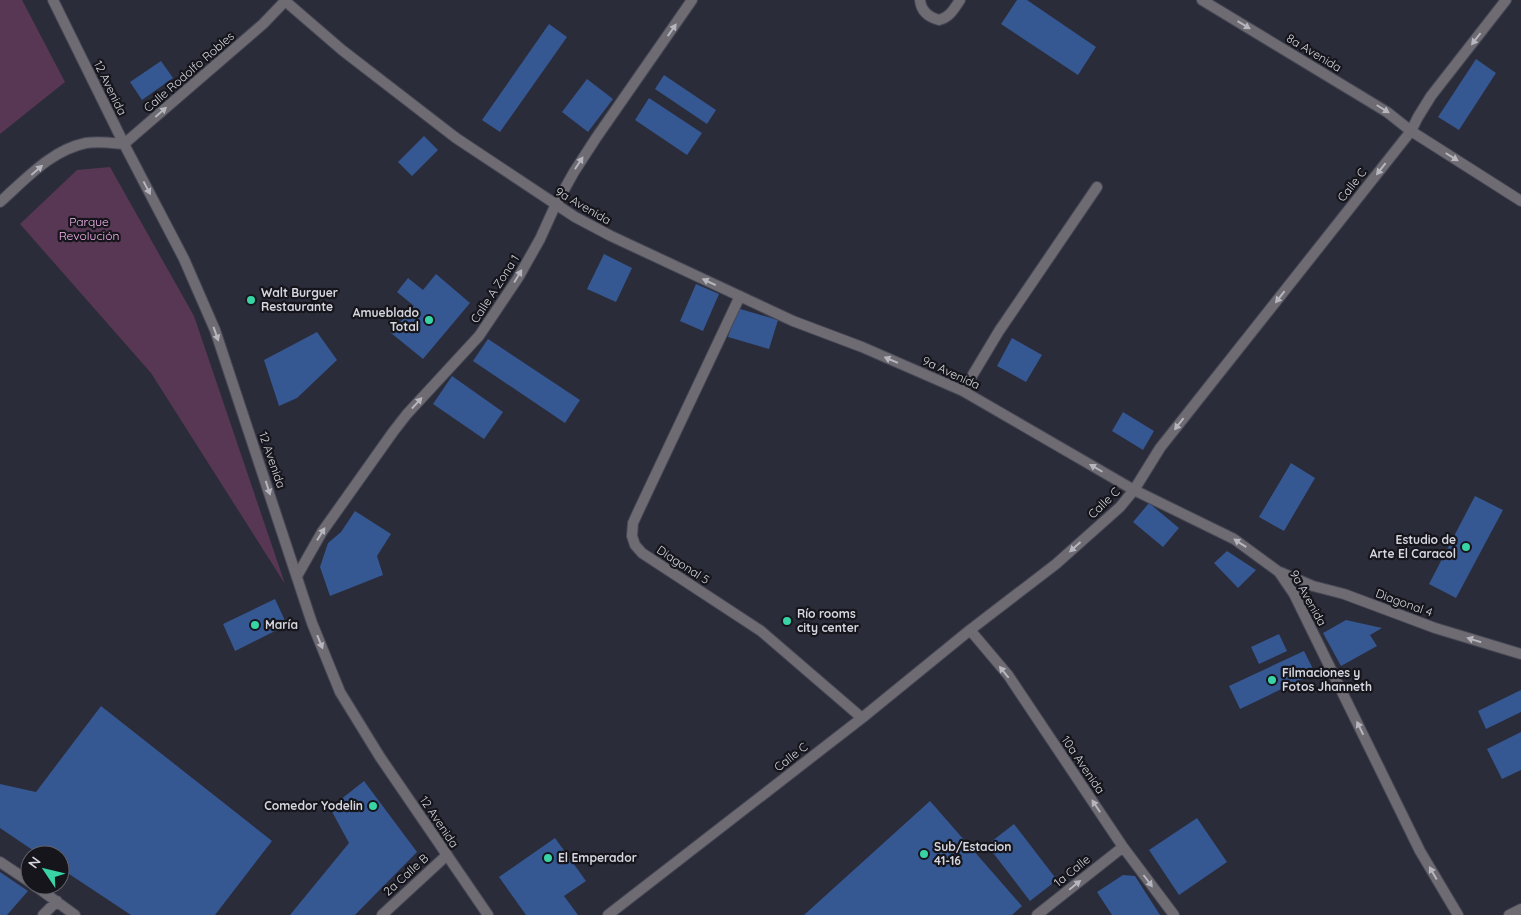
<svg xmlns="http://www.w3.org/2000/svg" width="1521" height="915" viewBox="0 0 1521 915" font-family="Quicksand,sans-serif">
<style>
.green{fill:#573754}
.building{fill:#355792}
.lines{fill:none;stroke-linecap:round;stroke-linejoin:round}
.service-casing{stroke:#464755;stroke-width:12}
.minor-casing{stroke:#464755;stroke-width:12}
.tertiary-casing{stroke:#464755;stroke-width:12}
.service{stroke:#6e6b72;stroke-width:10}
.minor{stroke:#6e6b72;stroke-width:10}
.tertiary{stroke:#6e6b72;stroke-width:10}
.oneway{fill:#b7b6bf}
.poi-dot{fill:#39d4a5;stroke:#15151b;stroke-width:2}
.labels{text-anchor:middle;stroke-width:4.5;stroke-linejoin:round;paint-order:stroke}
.street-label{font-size:12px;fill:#d6d6e0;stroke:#15151b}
.park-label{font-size:12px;fill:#f8b6f1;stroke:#15151b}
.poi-label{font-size:12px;font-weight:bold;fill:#d6d6e0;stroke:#15151b;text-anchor:start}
</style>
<rect width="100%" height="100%" fill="#2b2c3a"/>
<path class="green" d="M0 0H22L65 82 0 134Z
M110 167 194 316 285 584 151 373 20 224 77 170Z"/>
<path class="building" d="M1017 0H1027L1096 47 1078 75 1001 24Z
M549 24 567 37 500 132 482 120Z
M1476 59 1496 73 1459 130 1438 117Z
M161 61 173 78 142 100 130 82Z
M664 75 716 110 707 124 655 89Z
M587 79 613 99 588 132 562 112Z
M649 98 702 133 687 155 635 120Z
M424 136 438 150 412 176 398 162Z
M604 254 632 268 616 302 587 289Z
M436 274 470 303 423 359 391 333 414 306 397 292 408 278 423 290Z
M696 284 719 294 703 331 680 321Z
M737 308 778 320 769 349 728 337Z
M317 332 337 360 297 398 279 406 264 360Z
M1012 338 1042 355 1026 382 997 366Z
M488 339 580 400 565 423 473 361Z
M452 376 503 412 484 439 433 404Z
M1123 412 1154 431 1143 450 1112 431Z
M1291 463 1315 478 1284 531 1259 517Z
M1475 496 1503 510 1456 598 1429 584Z
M1149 503 1179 528 1163 547 1133 522Z
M355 511 391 534 377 556 383 575 330 596 320 567 328 543 341 532Z
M1227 551 1256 570 1238 588 1214 563Z
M275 599 287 625 235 651 223 624Z
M1346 620 1382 628 1370 635 1377 646 1341 666 1323 633Z
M1279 634 1287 651 1259 664 1251 647Z
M1304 651 1315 673 1240 709 1229 686Z
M1521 690V712L1486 729 1478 711Z
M101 706 272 841 215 915H131L60 868V855H40L0 828V784L36 792Z
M1521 732V770L1502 779 1487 749Z
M364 781 417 852 355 915H290L349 843 330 808Z
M930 801 1022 906 1012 915H804Z
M1197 818 1227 862 1179 895 1149 850Z
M1014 824 1057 880 1030 901 987 845Z
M555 838 586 881 564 896 578 915H526L499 877Z
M0 872 28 891 7 915H0Z
M1123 875 1135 876 1160 915H1112L1097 892Z"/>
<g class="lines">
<g class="service-casing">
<path id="service" d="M920 0C921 11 928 17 939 20 950 17 954 9 960 0"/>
</g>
<g class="minor-casing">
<path id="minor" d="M284 0 342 50 456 138 575 217 611 236 793 321 862 347 963 391 1134 490 1234 539 1279 572 1294 594 1420 851 1458 915
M1202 0 1387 112 1411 131 1521 201
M124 144 263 24 286 0
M740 296 638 512 633 523 632 536 635 545 642 553 761 631 862 718
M963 391 999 331 1097 187
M1280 572 1313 586 1344 594 1435 628 1521 654
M297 576 322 532 393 432 407 414 479 336 518 278 540 239 555 206 574 172 596 138 692 0
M970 630 1008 675 1123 847 1174 915
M0 862 30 882
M34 885 75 915
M43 915 57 901
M382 915 447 855
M608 915 862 718 970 630 1056 564 1120 507 1134 490 1160 448 1411 131 1418 117 1431 96 1506 0
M1037 915 1123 847
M1509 915 1521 909"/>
</g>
<g class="tertiary-casing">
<path id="tertiary" d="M53 0 124 144 184 259 215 330 312 623 340 692 380 757 488 915
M0 202C25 180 51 150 86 143 98 141 112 143 124 144"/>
</g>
<use href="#service" class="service"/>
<use href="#minor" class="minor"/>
<use href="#tertiary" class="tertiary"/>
</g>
<defs><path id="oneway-solid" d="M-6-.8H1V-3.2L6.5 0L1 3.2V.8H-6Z" transform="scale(1.25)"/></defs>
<g class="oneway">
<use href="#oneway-solid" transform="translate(1244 25) rotate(31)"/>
<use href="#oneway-solid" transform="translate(672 30) rotate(-55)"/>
<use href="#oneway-solid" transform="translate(1476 39) rotate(128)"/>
<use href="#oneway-solid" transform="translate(1383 109) rotate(32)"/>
<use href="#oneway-solid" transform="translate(161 112) rotate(-41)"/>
<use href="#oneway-solid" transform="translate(1452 157) rotate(32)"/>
<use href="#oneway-solid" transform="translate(579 163) rotate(-57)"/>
<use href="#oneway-solid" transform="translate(1381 169) rotate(128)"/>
<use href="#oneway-solid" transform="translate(37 170) rotate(-41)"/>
<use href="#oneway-solid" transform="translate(147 188) rotate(62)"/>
<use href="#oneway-solid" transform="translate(518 276) rotate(-59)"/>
<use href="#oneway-solid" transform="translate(709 282) rotate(-155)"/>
<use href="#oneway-solid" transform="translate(1280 297) rotate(128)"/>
<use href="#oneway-solid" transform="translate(216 334) rotate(70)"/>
<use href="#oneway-solid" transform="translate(891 360) rotate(-157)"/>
<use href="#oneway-solid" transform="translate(417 403) rotate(-47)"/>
<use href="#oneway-solid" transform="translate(1179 424) rotate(128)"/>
<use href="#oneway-solid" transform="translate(1096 468) rotate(-150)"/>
<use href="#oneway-solid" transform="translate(268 488) rotate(72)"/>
<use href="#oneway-solid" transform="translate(321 534) rotate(-58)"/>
<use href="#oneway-solid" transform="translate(1240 543) rotate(-147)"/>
<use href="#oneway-solid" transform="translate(1075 547) rotate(138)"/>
<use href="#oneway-solid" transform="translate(1474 640) rotate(-163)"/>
<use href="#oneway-solid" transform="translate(320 642) rotate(68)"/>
<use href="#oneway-solid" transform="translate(1004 672) rotate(-129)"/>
<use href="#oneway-solid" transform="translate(1360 728) rotate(-116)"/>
<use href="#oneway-solid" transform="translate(1096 806) rotate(-124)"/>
<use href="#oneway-solid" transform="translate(1433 873) rotate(-120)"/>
<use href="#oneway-solid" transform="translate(1148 881) rotate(53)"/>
<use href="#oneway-solid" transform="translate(1075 885) rotate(-39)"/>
</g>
<g class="poi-dot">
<circle cx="251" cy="300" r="5"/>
<circle cx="429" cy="320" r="5"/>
<circle cx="1466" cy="547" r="5"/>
<circle cx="787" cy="621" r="5"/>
<circle cx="255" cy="625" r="5"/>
<circle cx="1272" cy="680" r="5"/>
<circle cx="373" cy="806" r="5"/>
<circle cx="924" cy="854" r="5"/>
<circle cx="548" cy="858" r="5"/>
</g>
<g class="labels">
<g class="street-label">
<text transform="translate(1314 53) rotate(31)" y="4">8a Avenida</text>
<text transform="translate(189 72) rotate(-41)" y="4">Calle Rodolfo Robles</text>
<text transform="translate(110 88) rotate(64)" y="4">12 Avenida</text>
<text transform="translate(1352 185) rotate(-52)" y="4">Calle C</text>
<text transform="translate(583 206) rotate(30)" y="4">9a Avenida</text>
<text transform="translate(495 289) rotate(-57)" y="4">Calle A Zona 1</text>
<text transform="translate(951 373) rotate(25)" y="4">9a Avenida</text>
<text transform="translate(272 460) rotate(71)" y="4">12 Avenida</text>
<text transform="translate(1104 503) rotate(-44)" y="4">Calle C</text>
<text transform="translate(683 565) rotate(33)" y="4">Diagonal 5</text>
<text transform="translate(1308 598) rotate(61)" y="4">9a Avenida</text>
<text transform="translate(1404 603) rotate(20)" y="4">Diagonal 4</text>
<text transform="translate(791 757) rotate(-38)" y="4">Calle C</text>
<text transform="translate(1083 765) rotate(56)" y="4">10a Avenida</text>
<text transform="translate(439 822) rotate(56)" y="4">12 Avenida</text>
<text transform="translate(1072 871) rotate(-39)" y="4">1a Calle</text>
<text transform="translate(406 875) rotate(-42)" y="4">2a Calle B</text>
</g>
<g class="park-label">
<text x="89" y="226">Parque<tspan x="89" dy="14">Revolución</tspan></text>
</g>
<g class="poi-label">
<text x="261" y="297">Walt Burguer<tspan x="261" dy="14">Restaurante</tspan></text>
<text x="419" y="317" text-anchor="end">Amueblado<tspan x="419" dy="14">Total</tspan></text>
<text x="1456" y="544" text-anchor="end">Estudio de<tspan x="1456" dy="14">Arte El Caracol</tspan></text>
<text x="797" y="618">Río rooms<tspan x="797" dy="14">city center</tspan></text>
<text x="265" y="629">María</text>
<text x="1282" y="677">Filmaciones y<tspan x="1282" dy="14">Fotos Jhanneth</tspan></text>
<text x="363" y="810" text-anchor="end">Comedor Yodelin</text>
<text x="934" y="851">Sub/Estacion<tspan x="934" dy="14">41-16</tspan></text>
<text x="558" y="862">El Emperador</text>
</g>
</g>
<g transform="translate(45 870) rotate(305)"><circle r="24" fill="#15151b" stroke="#62626a"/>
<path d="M0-4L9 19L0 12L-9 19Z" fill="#39d4a5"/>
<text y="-8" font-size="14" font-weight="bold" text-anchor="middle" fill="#d6d6e0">N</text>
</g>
</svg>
